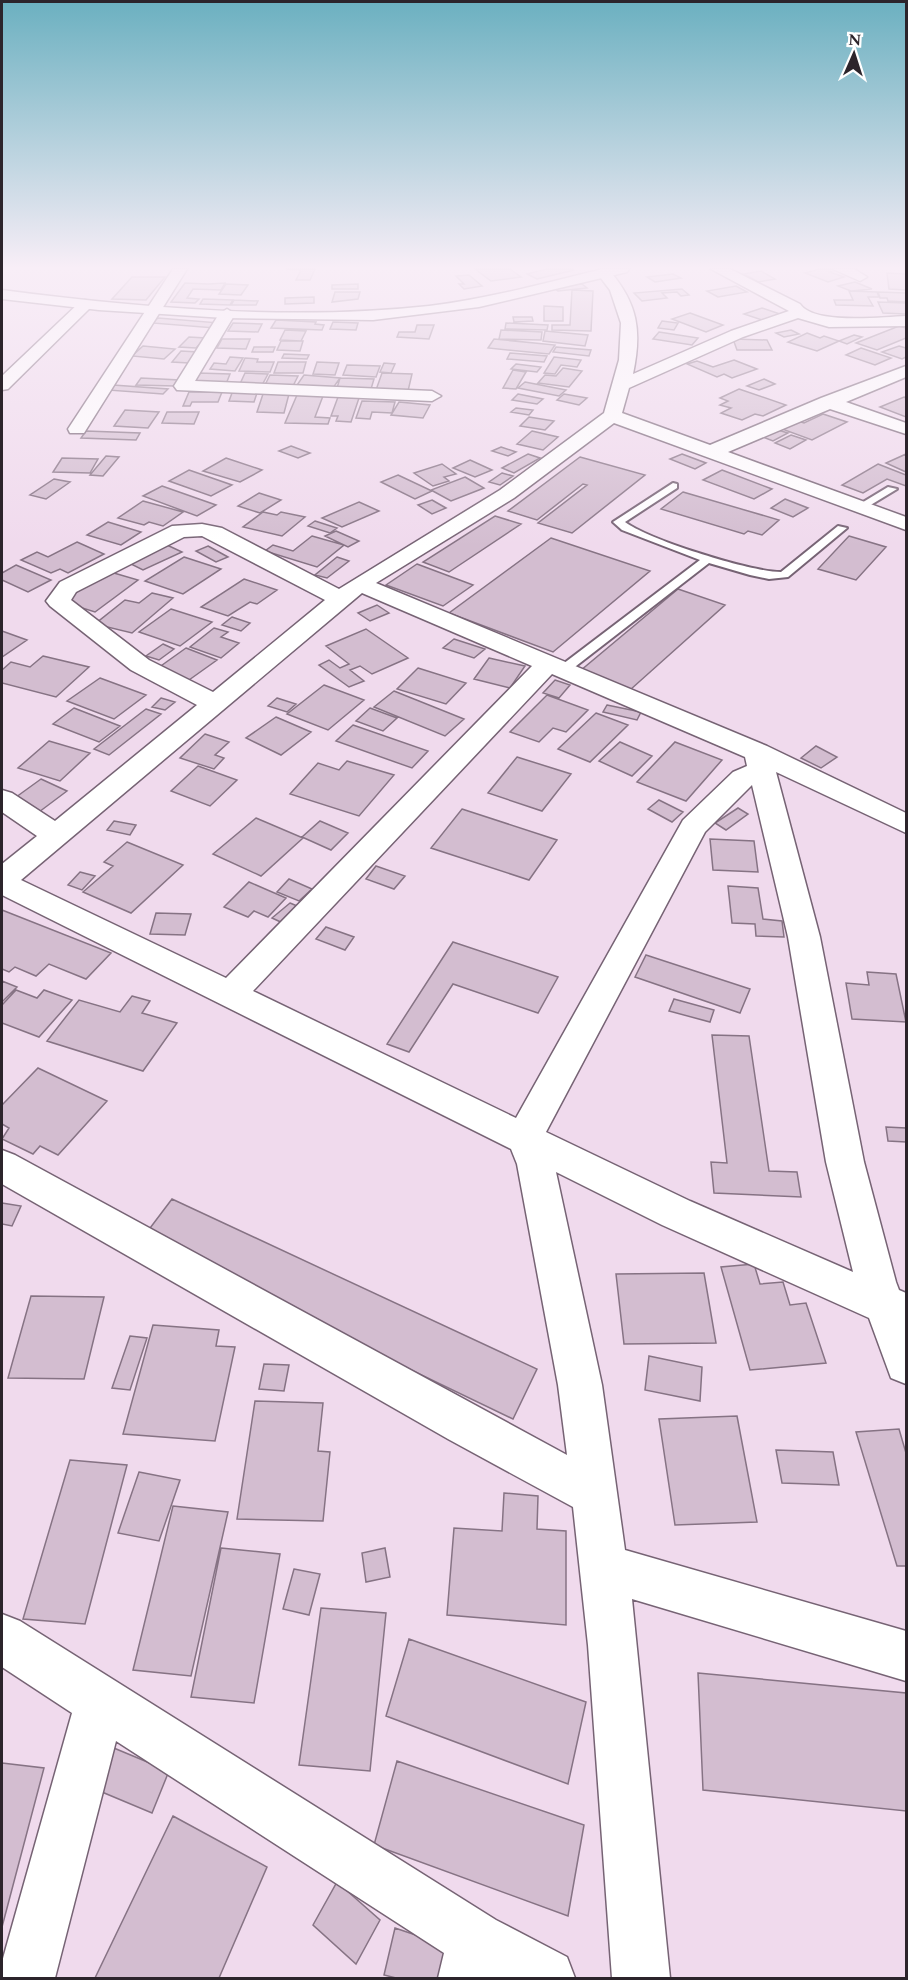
<svg xmlns="http://www.w3.org/2000/svg" width="908" height="1980" viewBox="0 0 908 1980" font-family="Spectral,serif">
<style>
.building{fill:#d3bdd0;stroke:#867384;stroke-width:1.5}
.lines{fill:none;stroke-linecap:round;stroke-linejoin:round}
.lane-casing{stroke:#766374;stroke-width:4}
.street-casing{stroke:#766374;stroke-width:3}
.primary-casing{stroke:#766374;stroke-width:3}
.lane{fill:#fff;fill-rule:evenodd}
.street{fill:#fff;fill-rule:evenodd}
.primary{fill:#fff;fill-rule:evenodd}
</style>
<rect width="100%" height="100%" fill="#f0daed"/>
<path class="building" d="M286 269H315L310 280H296L301 270Z
M475 269H510L521 277 491 281Z
M547 269H573L574 270 537 279 527 274Z
M820 269H833L836 270 830 272 844 277 828 282 805 273Z
M761 271 775 279 758 282 744 274Z
M887 273 906 274V290L889 289Z
M673 274 681 278 655 282 647 277Z
M469 275 482 286 464 289 459 284H464L456 276Z
M132 277H165L146 300 112 299Z
M855 282 872 289 851 291 838 286Z
M185 283 208 284 225 283 221 290 193 289 187 298 199 299 195 303 171 302Z
M226 284 248 285 241 295 219 294Z
M358 284V289H332V285Z
M582 284 587 288 558 291 553 287Z
M736 286 747 292 718 297 707 291Z
M682 289 689 295 681 296 677 292 662 293 667 298 642 301 634 293Z
M572 290 593 291 591 331 552 330V325H570Z
M849 291 877 292 879 297H868L873 306 836 305 834 300H853Z
M335 292H360L358 299 332 302Z
M878 292 906 293V302L888 301 887 298H880Z
M314 297V303L285 304V298Z
M203 299 233 300 230 305 200 304Z
M234 300 258 301 256 305H231Z
M878 302 906 303V314L883 313Z
M544 306 563 307V321H544Z
M762 308 780 314 762 320 744 314Z
M690 313 723 325 706 332 672 319Z
M513 317H532L533 321 514 322Z
M158 318 220 323 215 328 152 323Z
M276 320 316 322 315 324 324 325 322 330 271 328Z
M662 321 678 323 674 330 658 328Z
M333 322 358 323 356 330 330 329Z
M233 323 262 324 258 332 228 331Z
M506 323 548 325 547 330 505 329Z
M417 325H434L429 339 397 337 399 332H415Z
M899 326 906 328V338L877 350 856 343Z
M285 330 306 331 301 341 280 340Z
M501 330 542 332 541 340 499 339Z
M791 330 799 334 784 337 776 333Z
M545 331 588 335 585 346 543 341Z
M659 332 698 338 692 345 653 339Z
M807 333 820 338 824 336 839 341 817 351 788 342Z
M854 335 862 337 847 344 839 341Z
M189 337 205 338 196 348 179 347Z
M222 339H250L246 349 217 348Z
M494 339 555 345 549 354 488 348Z
M733 339 767 340 772 350H737Z
M281 341H303L300 351 277 350Z
M143 346 175 349 164 359 132 356Z
M899 346 906 348V357L902 359 882 352Z
M254 347H275L273 352H252Z
M556 347 567 348 591 350 589 356 553 352Z
M861 348 891 358 875 365 846 355Z
M181 351 198 352 189 363 172 362Z
M510 353 547 356 544 362 507 359Z
M284 354 309 355 307 359 282 358Z
M230 357 243 358 235 371 210 369 214 363 226 364Z
M554 357 581 360 577 367 561 365 555 374 544 373Z
M245 358 258 359 257 362H274L270 372 239 371Z
M734 360 757 369 732 378 724 374 717 377 687 364 697 361 713 367Z
M278 362H306L303 373H274Z
M317 362 339 363 335 375 313 374Z
M384 363 395 364 391 373 380 372Z
M516 364 541 367 537 372 511 369Z
M347 365 380 366 376 377 343 375Z
M563 368 582 371 569 387 538 383 545 375 556 376Z
M513 370 526 372 516 389 503 388Z
M198 373 230 374 226 384H193Z
M245 373 268 374 261 387 239 386Z
M382 373 412 374 408 391 376 390Z
M270 375 298 376 293 386 265 385Z
M304 375 340 378 333 388 297 385Z
M141 378 179 380 175 386 136 385Z
M340 378 374 379 371 389 337 388Z
M764 379 775 384 759 390 747 386Z
M525 382 566 390 559 396 518 388Z
M113 385 168 389 163 394 107 390Z
M739 389 786 405 763 416 755 414 742 420 721 413 731 408 720 405 728 401 720 398Z
M189 392H222L218 402H192L190 406H183Z
M232 393H257L254 402 229 401Z
M263 394H289L284 413 257 412Z
M518 394 543 399 537 404 512 400Z
M564 394 587 398 579 405 557 400Z
M297 395 323 396 315 417 330 418 328 424 285 423Z
M338 397 359 398 351 422 336 421 338 416H331Z
M904 397 906 398V417L880 407Z
M362 401 395 402 392 413 372 412 370 419 356 418Z
M399 402 430 405 423 418 391 415Z
M516 408 533 410 529 415 511 412Z
M125 410 159 412 148 428 114 426Z
M167 412H199L194 424 162 423Z
M823 414 847 422 812 440 782 429 798 421 804 423Z
M529 417 554 421 545 430 520 426Z
M778 430 788 433 773 441 763 437Z
M86 431 140 433 136 440 81 438Z
M532 431 558 437 543 450 517 444Z
M791 435 806 440 790 449 775 443Z
M291 446 310 453 298 458 279 451Z
M501 447 516 452 508 456 492 451Z
M528 454 540 458 514 473 502 468Z
M682 454 706 463 695 469 670 459Z
M906 454V472L886 463Z
M106 456 119 457 103 476 90 475Z
M580 457 645 475 572 533 538 523 587 485 583 484 537 520 508 511Z
M62 458 98 459 90 473 53 472Z
M226 458 262 470 240 482 203 471Z
M470 460 492 470 475 477 453 468Z
M442 464 456 474 444 477 449 481 433 486 414 473Z
M878 464 906 475V486L887 479 863 493 842 485Z
M189 470 232 485 211 496 169 481Z
M722 470 772 489 754 499 703 480Z
M502 473 513 476 500 485 489 482Z
M398 475 432 491 415 499 381 482Z
M465 477 484 488 451 501 431 490Z
M54 479 70 482 46 499 30 495Z
M162 486 216 505 197 516 143 496Z
M683 492 779 520 762 535 748 531 744 534 661 509Z
M259 493 281 500 260 513 238 506Z
M785 499 808 508 793 517 771 508Z
M432 500 446 508 432 514 418 505Z
M143 501 183 512 163 526 149 522 144 525 118 518Z
M359 502 379 511 342 527 322 518Z
M263 512 277 515 281 512 305 517 282 536 243 527Z
M495 516 521 524 449 572 423 562Z
M315 521 337 528 330 533 308 526Z
M108 522 141 532 121 545 87 535Z
M336 531 359 541 348 547 325 536Z
M312 536 344 545 317 567 265 551 273 545 293 551Z
M849 536 886 547 856 580 818 569Z
M551 538 650 571 553 652 449 613Z
M77 542 104 554 68 573 60 569 51 573 21 560 37 552 48 557Z
M167 545 182 552 143 570 129 563Z
M208 546 228 557 216 562 196 551Z
M184 557 221 569 183 594 145 581Z
M337 557 349 561 327 578 315 575Z
M417 564 473 585 443 606 386 585Z
M16 565 51 580 28 592 2 580V573Z
M107 571 138 580 95 612 63 602Z
M244 579 277 590 257 604 250 602 228 616 201 607Z
M678 589 725 605 630 690 580 671Z
M152 593 173 598 132 633 95 624 125 600 139 603Z
M377 605 389 613 370 621 358 613Z
M171 609 212 622 180 646 139 632Z
M232 617 250 623 241 631 222 625Z
M214 628 228 632 221 637 239 643 221 658 190 647Z
M366 629 408 658 372 674 360 666 350 670 364 681 349 687 319 665 329 660 340 668 349 664 326 646Z
M2 631 27 640 2 657Z
M454 639 485 649 474 658 443 648Z
M163 644 174 649 159 660 146 656Z
M186 648 217 660 189 680 158 668Z
M43 656 89 667 56 697 2 683V670L11 662 30 667Z
M489 658 525 666 510 688 474 679Z
M418 668 466 683 446 704 397 689Z
M100 678 146 695 114 719 67 701Z
M555 680 570 685 559 698 543 693Z
M324 685 364 700 328 730 287 714Z
M394 691 464 719 445 736 374 707Z
M547 695 588 710 566 732 553 728 539 742 510 732Z
M161 698 175 702 165 710 152 707Z
M277 698 296 704 287 712 268 706Z
M607 705 641 712 637 720 603 712Z
M74 708 120 726 99 742 53 724Z
M370 708 397 718 383 731 356 721Z
M146 709 161 714 109 755 94 749Z
M596 713 628 725 590 762 558 749Z
M276 717 311 732 281 755 246 738Z
M353 725 428 751 412 768 336 741Z
M205 734 229 742 215 755 224 758 214 769 180 758Z
M49 741 90 753 60 781 18 768Z
M620 742 652 756 632 776 599 761Z
M675 742 722 760 686 801 637 782Z
M816 746 837 757 821 768 801 758Z
M517 757 571 774 542 811 488 793Z
M347 761 394 775 359 816 290 794 318 763 339 770Z
M198 766 237 780 210 806 171 791Z
M41 779 67 791 39 812 12 800Z
M659 800 683 812 672 822 648 809Z
M738 808 748 814 726 830 715 823Z
M462 809 557 840 529 880 431 848Z
M256 818 303 838 261 876 213 854Z
M114 821 136 825 130 835 107 830Z
M320 821 348 833 331 850 302 837Z
M710 839 754 841 758 872 713 870Z
M127 842 183 865 131 913 83 892 113 866 104 862Z
M376 866 405 876 394 889 366 879Z
M80 872 95 876 82 890 68 885Z
M289 879 312 889 299 901 277 892Z
M249 882 286 898 268 917 254 911 248 917 224 907Z
M728 886 758 888 763 919 782 921 784 937 756 936 755 924 732 923Z
M290 903 302 908 285 924 272 918Z
M2 910 111 953 86 979 49 964 36 976 15 967 9 972 2 969Z
M156 913 191 914 185 935 150 934Z
M326 927 354 937 345 950 316 939Z
M453 942 558 977 538 1013 453 984 409 1052 387 1044Z
M646 955 750 989 740 1013 635 977Z
M867 972 896 974 906 1022 852 1019 846 983 869 985Z
M2 981 17 987 2 1002Z
M16 990 37 998 44 990 72 1000 39 1037 2 1023V1005Z
M132 996 150 1001 142 1013 177 1023 143 1071 47 1041 79 1000 120 1012Z
M674 999 714 1010 710 1022 669 1011Z
M712 1035 749 1036 769 1171 797 1172 801 1197 714 1193 711 1162 727 1163Z
M38 1068 107 1101 58 1155 40 1146 33 1154 2 1139 9 1128 2 1124V1105Z
M886 1127 906 1128V1142L888 1141Z
M172 1199 537 1369 513 1419 141 1240Z
M2 1203 21 1206 12 1226 2 1224Z
M754 1264 760 1284 783 1282 790 1305 806 1303 826 1363 750 1370 721 1267Z
M704 1273 716 1343 624 1344 616 1274Z
M31 1296 104 1297 84 1379 8 1378Z
M153 1325 219 1330 216 1346 235 1347 215 1441 123 1434Z
M130 1336 147 1338 130 1390 112 1388Z
M649 1356 702 1367 700 1401 645 1390Z
M264 1364 289 1365 284 1391 259 1389Z
M255 1401 323 1403 318 1451 330 1452 323 1521 237 1519Z
M737 1416 757 1522 675 1525 659 1419Z
M899 1429 906 1453V1566H897L856 1432Z
M776 1450 833 1452 839 1485 782 1483Z
M70 1460 127 1465 85 1624 23 1619Z
M139 1472 180 1480 159 1541 118 1533Z
M504 1493 538 1496 537 1529 566 1531V1625L447 1615 454 1528 502 1531Z
M173 1506 228 1512 191 1676 133 1670Z
M221 1548 280 1554 254 1703 191 1697Z
M385 1548 390 1577 366 1582 362 1553Z
M294 1569 320 1574 309 1615 283 1609Z
M321 1608 386 1613 370 1771 299 1765Z
M409 1639 586 1702 568 1784 386 1716Z
M698 1673 906 1693V1811L703 1790Z
M109 1746 169 1771 152 1813 90 1787Z
M397 1761 584 1825 568 1916 374 1845Z
M2 1763 44 1768 2 1927Z
M173 1816 267 1867 219 1978H95Z
M337 1882 380 1920 356 1964 313 1925Z
M395 1928 466 1952 460 1978H396L384 1975Z"/>
<g class="lines">
<g class="lane-casing">
<path id="lane" d="M673 483 677 484V488L625 522C649 540 751 572 781 572L838 526 847 528 788 577 769 579 750 575 709 563 567 673H559V667L700 560 622 530 613 522Z
M888 487 897 489 864 509 855 507Z"/>
</g>
<g class="street-casing">
<path id="street" d="M173 269H187L84 433H70L68 429Z
M711 269H730L800 304C814 325 882 317 906 316V326L829 327 798 318 743 337 629 388 622 413 710 445 821 398 906 366V377L846 402 906 423V434L830 409 728 452 906 517V530L614 423 514 498 376 583 767 746 906 813V833L776 772 820 937 864 1162 896 1282 899 1290 906 1293V1384L891 1378 869 1318 662 1225 556 1172 602 1385 625 1550 906 1631V1681L632 1599 670 1978H612L588 1645 573 1507 448 1439 2 1184V1150L15 1155 567 1455 558 1385 517 1164 511 1149 2 895V864L37 836 2 812V790L12 793 55 821 197 705 131 670 50 606 46 601 60 582 172 526 202 524 222 528 339 589 500 490 604 413 619 360 621 323 610 290 597 273 599 270H609C638 304 642 331 633 374L731 331 789 311ZM202 536 325 600 213 692 149 660 71 600 76 592 184 537ZM362 593 532 666 226 978 21 880ZM552 674 745 757 747 766 733 772 683 820 516 1118 253 991ZM752 785 788 937 826 1162 853 1272 690 1201 546 1132 705 832Z
M833 269H854L867 277 860 281Z
M85 300 90 302 93 305 90 308 8 389 2 390V376L80 302Z
M227 309 235 314 195 381 432 391 441 396 432 401 177 390 174 386 219 314Z
M2 1614 20 1621 496 1920 567 1957 575 1978H438L444 1953 116 1741 55 1978H2V1962L72 1713 2 1667Z"/>
</g>
<g class="primary-casing">
<path id="primary" d="M603 269H629L627 272 479 307 373 320 225 318 99 310 2 299V290C139 308 292 321 429 306 488 299 545 283 603 269Z"/>
</g>
<use href="#lane" class="lane"/>
<use href="#street" class="street"/>
<use href="#primary" class="primary"/>
</g>
<linearGradient id="sky" x2="0" y2="1"><stop stop-color="#6bb0c0"/><stop offset="0.49" stop-color="#f8eef7"/><stop offset="1" stop-color="#f8eef7" stop-opacity="0"/></linearGradient>
<rect width="908" height="546" fill="url(#sky)"/>
<rect width="908" height="1980" fill="none" stroke="#2c242b" stroke-width="6"/>
<g transform="translate(854 54) rotate(3)" stroke="#ffffff" stroke-width="4.5" paint-order="stroke">
<path d="M0-4.5L10 22L0 15L-10 22Z" fill="#2c242b"/>
<text y="-9" font-size="16" font-weight="bold" text-anchor="middle" fill="#2c242b">N</text>
</g>
</svg>
